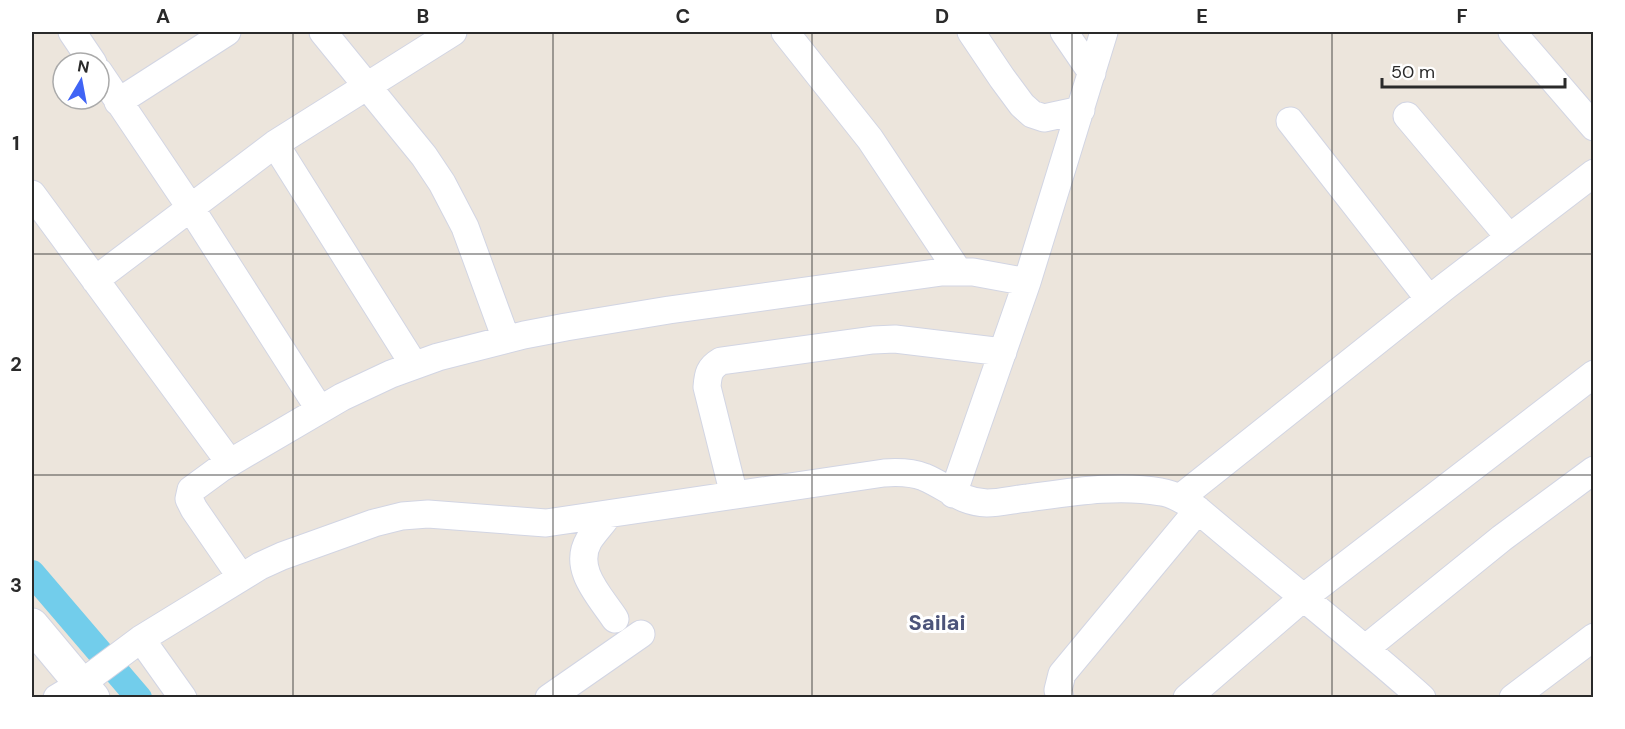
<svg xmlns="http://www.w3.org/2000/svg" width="1625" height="729" viewBox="0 0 1625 729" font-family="'DM Sans',sans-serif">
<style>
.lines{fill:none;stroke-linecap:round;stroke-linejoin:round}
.canal{stroke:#72cdeb;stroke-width:26}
.minor-casing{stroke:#d2d5e3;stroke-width:29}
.secondary-casing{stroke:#d2d5e3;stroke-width:35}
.minor{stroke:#fff;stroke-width:27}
.secondary{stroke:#fff;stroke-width:33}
.grid{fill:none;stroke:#2a2a2a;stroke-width:1.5;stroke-opacity:0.55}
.labels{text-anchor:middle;stroke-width:6;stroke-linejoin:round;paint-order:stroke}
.district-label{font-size:22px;font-weight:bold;fill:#4c547a;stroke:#fff}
.neatline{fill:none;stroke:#2a2a2a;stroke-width:2}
.grid-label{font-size:20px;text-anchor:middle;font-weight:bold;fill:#2a2a2a}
</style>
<rect width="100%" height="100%" fill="#ece5dc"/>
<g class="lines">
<path class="canal" d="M32 573 139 698"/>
<g class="minor-casing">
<path id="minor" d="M72 32 93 63
M323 32 424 156 442 183 465 227 506 339
M785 32 870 139 958 271
M971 32 1002 78 1022 105 1032 114 1044 118 1081 110
M1064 32 1092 73
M1512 32 1594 127
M99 72 190 207 320 410
M118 102 227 32
M1407 116 1509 237
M1290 121 1429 299
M275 144 414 365
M32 194 230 463
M95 280 275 144 453 32
M953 494 1027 282 1104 32
M734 495 707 387C708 374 709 368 721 361L873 340 895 339 1003 352
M1180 498 1446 286 1594 173
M609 514C603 523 595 531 589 540 572 569 600 596 615 619
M241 577 194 509 189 499 191 490 221 468 342 397 391 374 438 357 524 335 566 327 669 310 942 272H973L1027 282
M141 639 183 698
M1366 648 1502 538 1594 470
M57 698 82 683 141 639 260 566 282 556 374 523 402 516 428 514 546 523 884 473C898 472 911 472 924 477 948 487 960 502 987 503 1001 503 1015 499 1028 498 1072 492 1118 484 1161 492 1175 494 1187 502 1198 510 1272 573 1349 633 1422 698
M549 698 641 634
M1060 698 1058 690 1062 674 1198 510
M1187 698 1303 598 1594 374
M1513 698 1594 637"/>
</g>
<g class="secondary-casing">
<path id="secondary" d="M32 625 93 698"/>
</g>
<use href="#minor" class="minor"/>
<use href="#secondary" class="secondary"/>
</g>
<path class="grid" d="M293 32V698M553 32V698M812 32V698M1072 32V698M1332 32V698M32 254H1594M32 475H1594"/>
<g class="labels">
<g class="district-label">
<text x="937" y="630">Sailai</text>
</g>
</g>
<rect width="1625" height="729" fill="none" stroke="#ffffff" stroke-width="66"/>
<g transform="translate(81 81) rotate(10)"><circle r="28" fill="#ffffff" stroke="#aaaaaa" stroke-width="1.5"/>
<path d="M0-4.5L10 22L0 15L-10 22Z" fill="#4064f5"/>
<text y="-9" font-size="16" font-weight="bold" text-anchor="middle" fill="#2a2a2a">N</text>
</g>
<path d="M1382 78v9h183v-9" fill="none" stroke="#2a2a2a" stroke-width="3"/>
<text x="1391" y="78" font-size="18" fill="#2a2a2a" stroke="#ffffff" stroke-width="4.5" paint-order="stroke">50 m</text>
<rect x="33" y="33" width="1559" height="663" class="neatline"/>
<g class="grid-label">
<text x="163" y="23">A</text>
<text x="423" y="23">B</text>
<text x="683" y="23">C</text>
<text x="942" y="23">D</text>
<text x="1202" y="23">E</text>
<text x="1462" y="23">F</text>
<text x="16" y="150">1</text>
<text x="16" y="371">2</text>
<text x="16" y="592">3</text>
</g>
</svg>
